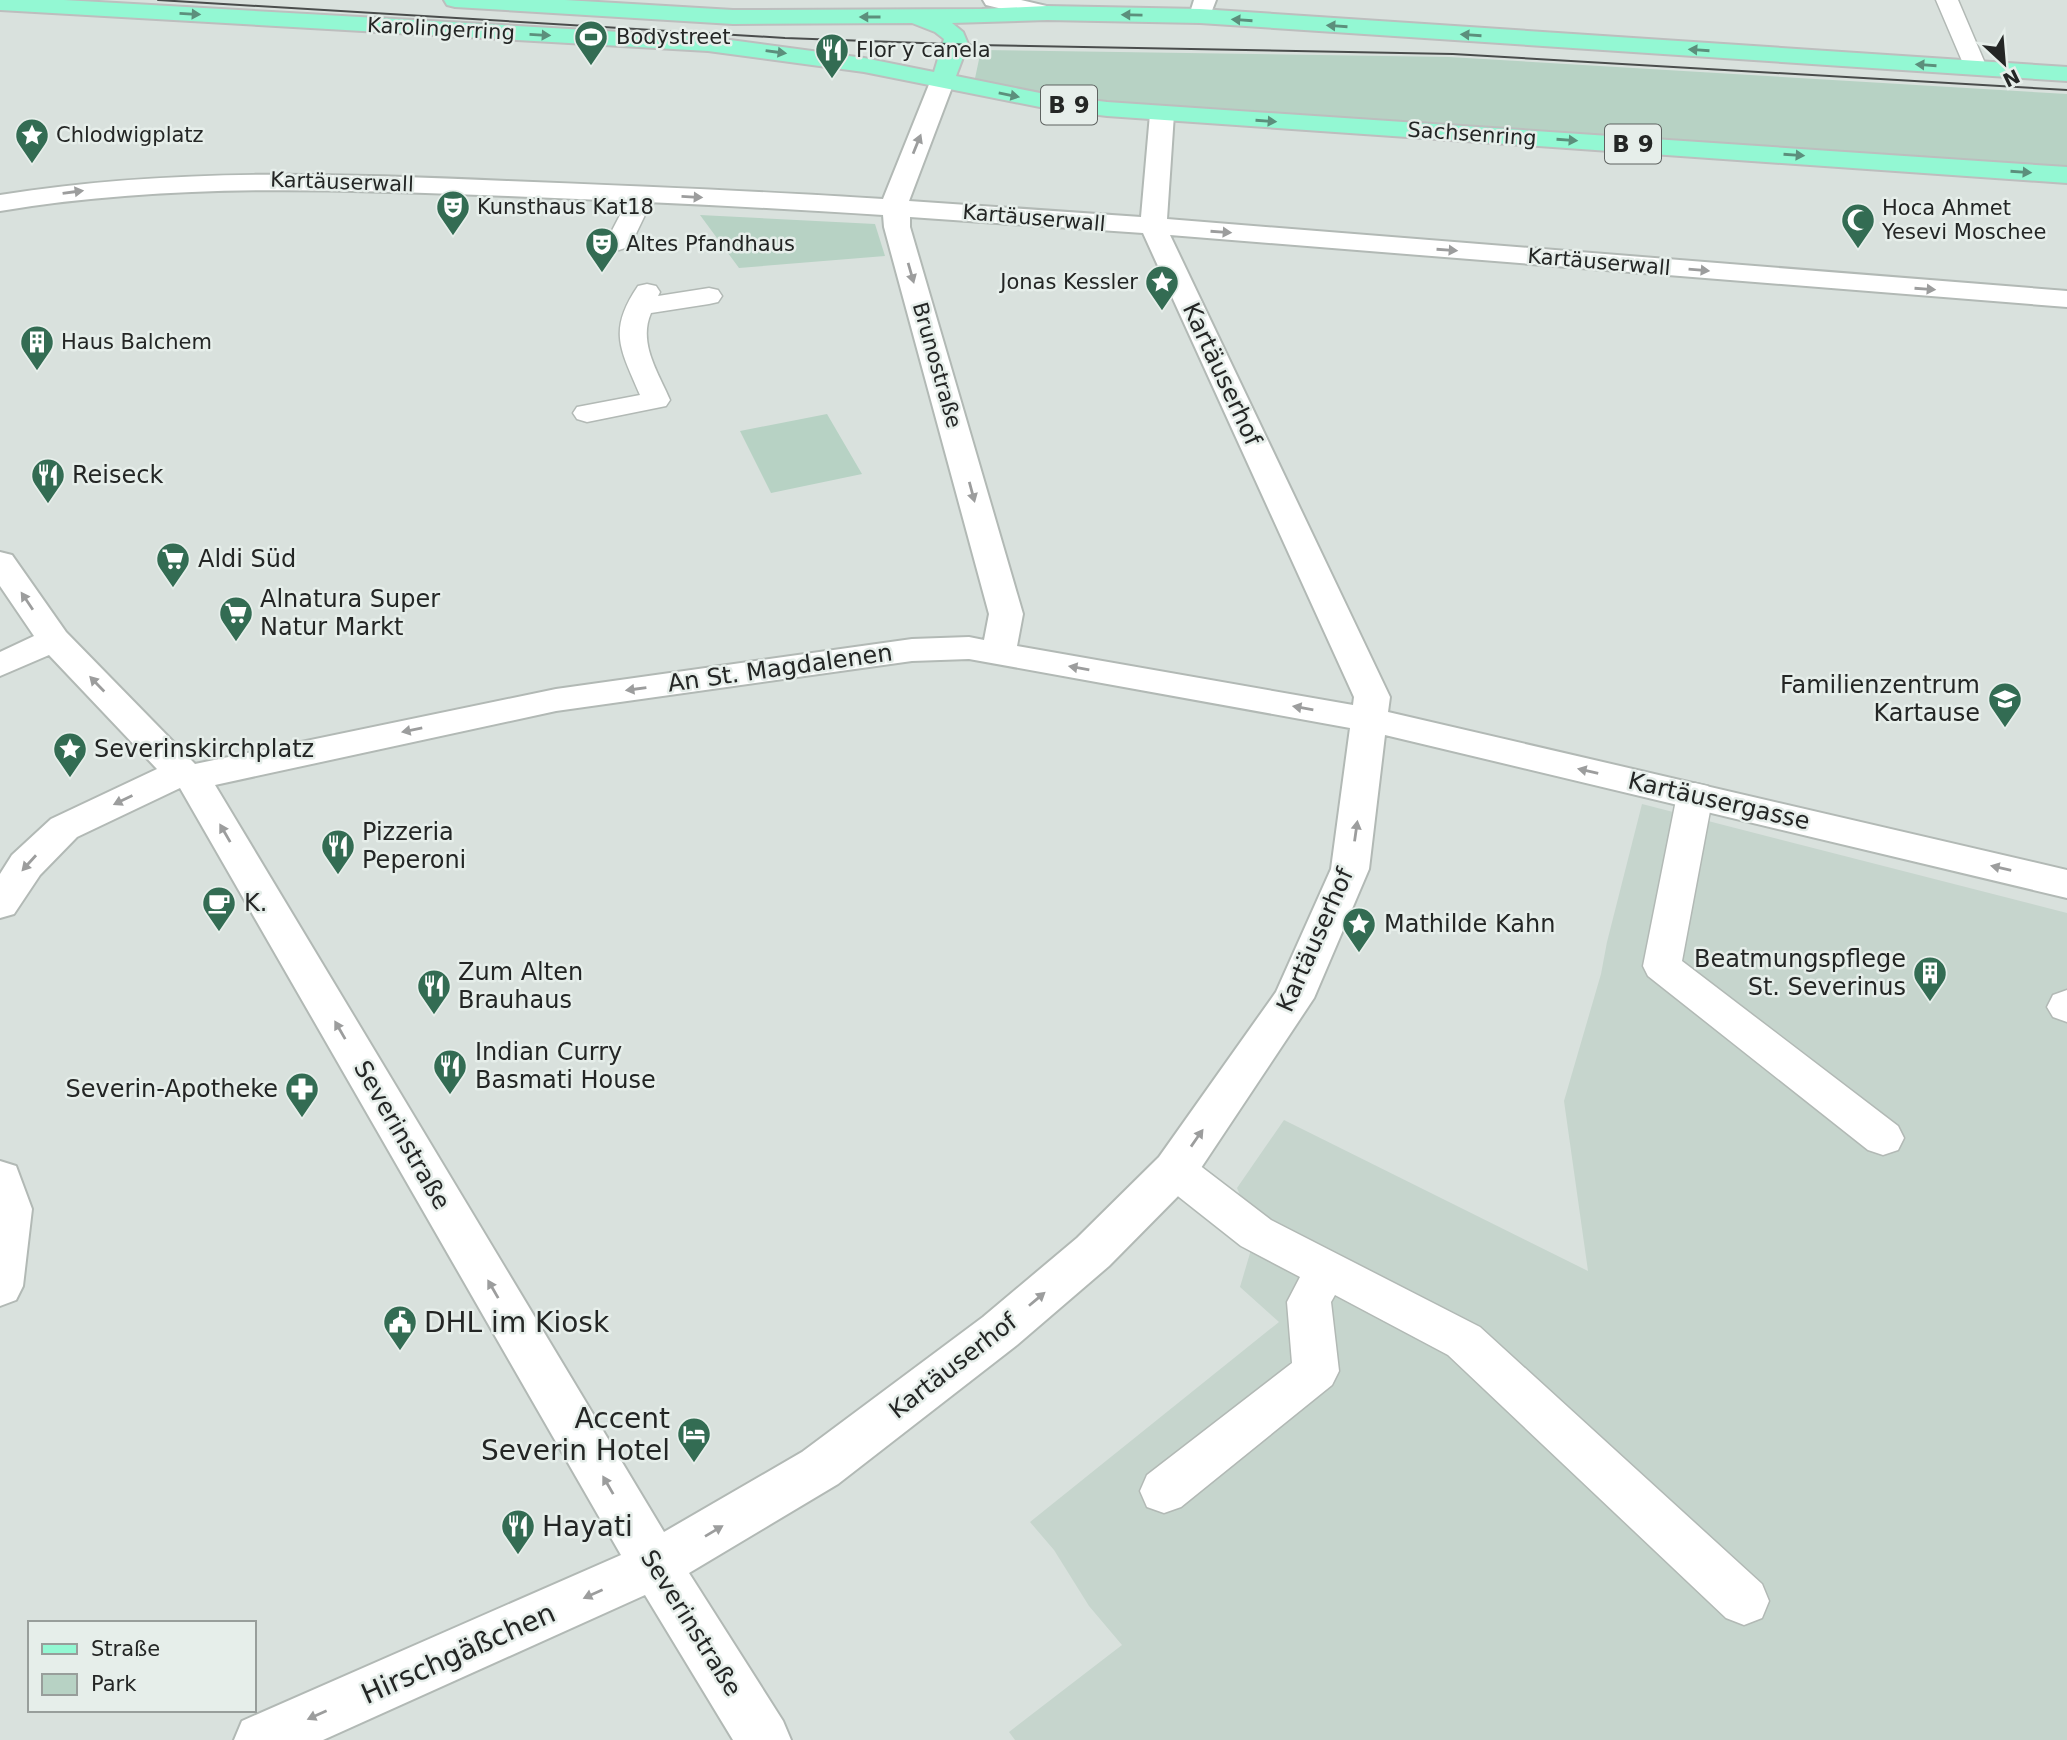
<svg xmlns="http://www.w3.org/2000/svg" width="2067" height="1740" viewBox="0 0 2067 1740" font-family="'DejaVu Sans',sans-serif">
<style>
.built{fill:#c6d5cd}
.green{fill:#b7d2c4}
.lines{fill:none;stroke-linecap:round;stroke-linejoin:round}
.service-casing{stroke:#b2b9b5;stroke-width:3}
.minor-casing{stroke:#b2b9b5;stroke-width:4}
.primary-casing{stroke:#bdbebe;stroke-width:4}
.service{fill:#fff;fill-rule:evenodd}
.minor{fill:#fff;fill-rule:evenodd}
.primary{fill:#93f8d3;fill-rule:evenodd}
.tram{stroke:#4a4d4c;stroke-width:2}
.oneway{fill:#5c8f7c}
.oneway2{fill:#9c9d9d}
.labels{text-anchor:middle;stroke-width:5;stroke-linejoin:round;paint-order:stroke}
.far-street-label{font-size:21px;fill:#242625;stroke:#e6eeea}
.far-poi-label{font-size:21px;fill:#242625;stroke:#e6eeea;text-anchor:start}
.shield{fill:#e6eeea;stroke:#5e6260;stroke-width:2}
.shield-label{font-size:23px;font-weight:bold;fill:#242625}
.street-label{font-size:24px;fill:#242625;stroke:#e6eeea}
.poi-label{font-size:24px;fill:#242625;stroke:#e6eeea;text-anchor:start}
.near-poi-label{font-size:28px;fill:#242625;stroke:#e6eeea;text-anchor:start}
.near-street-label{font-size:28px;fill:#242625;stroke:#e6eeea}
</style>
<rect width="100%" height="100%" fill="#d9e1dd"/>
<path class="built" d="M1642 804 2067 913V1740H1015L1009 1732 1122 1645 1089 1606 1054 1550 1030 1522 1279 1322 1240 1287 1256 1233 1237 1188 1284 1120 1588 1271 1564 1101 1601 974 1607 942Z"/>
<path class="green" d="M981 50 1449 57 2067 94V169L1064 98 974 83Z
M700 215 875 224 885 256 739 268Z
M827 414 862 474 771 493 740 431Z"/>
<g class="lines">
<g class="service-casing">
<path id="service" d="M1936 0H1958L1987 68 1984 73H1968L1965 68Z
M643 187 652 189 655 194 632 242 628 247 619 250 610 247 606 242 631 194 634 189Z
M647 284 656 286 660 292 658 296 709 288 718 290 722 296 718 302 709 304 651 313C638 343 658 372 670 400L666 406 587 422 577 419 573 413 577 407 640 395C621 350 607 331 638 286Z
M1695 783 1708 786 1713 795 1682 961 1898 1126 1904 1138 1898 1150 1883 1155 1868 1150 1648 976 1643 966 1677 795 1682 786Z
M2067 990V1022L2053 1017 2047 1007 2053 995Z
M1175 1153 1190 1158 1271 1220 1480 1327 1762 1584 1769 1601 1762 1618 1744 1625 1726 1618 1448 1355 1335 1295 1331 1302 1339 1371 1332 1385 1181 1507 1164 1513 1147 1507 1140 1491 1147 1475 1292 1363 1287 1302 1300 1277 1241 1246 1160 1182 1154 1170 1160 1158Z"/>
</g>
<g class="minor-casing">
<path id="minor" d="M983 0H1021L1055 8 1058 13 1055 18 1047 20 986 5Z
M1194 0H1216L1208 21H1192L1189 16Z
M942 75 950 77 954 82 909 201 1141 217 1150 114 1153 109 1162 107 1171 109 1174 114 1167 219 2067 291V307L1170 235 1390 697 1388 712 2067 870V898L1385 735 1369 869 1314 998 1191 1183 1109 1266 1017 1345 838 1484 689 1573 783 1721 791 1740H733L645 1595 323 1740H234L242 1721 621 1555 180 788 77 837 40 875 14 914 0 918V874L12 855 51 819 157 769 49 655 0 676V652L34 636 0 586V552L12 555 66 632 195 764 556 689 912 639 969 637 984 640 989 614 884 227 883 215C758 207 633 201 508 196 337 189 169 183 0 211V195C169 168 337 173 507 181 633 186 758 191 883 199L930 82 934 77ZM910 217 1143 233 1354 697 1353 705 1017 646 1023 614 910 227ZM969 659 1350 728 1331 869 1276 992 1159 1157 1077 1238 983 1317 802 1452 664 1532 215 785 556 711 912 661Z
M0 1161 16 1166 32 1209 23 1286 16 1300 0 1306Z"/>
</g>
<g class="primary-casing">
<path id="primary" d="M0 0H64L708 37 864 58 934 72 944 39 935 32 912 23 733 24 455 7 447 5 444 0H565L733 10 982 9 1047 6 1200 9 2067 67V81L1200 23 1047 20 952 23 963 32 968 44 956 76 1050 95 1107 102 2067 167V183L1107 116 1050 109 864 72 708 51 0 10Z"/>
</g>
<use href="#service" class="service"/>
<use href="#minor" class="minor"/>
<use href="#primary" class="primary"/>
<path class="tram" d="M158 0 785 38 976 45 1453 54 2067 90"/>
</g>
<defs><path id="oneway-solid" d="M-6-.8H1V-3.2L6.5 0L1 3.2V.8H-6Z" transform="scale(1.75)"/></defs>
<g class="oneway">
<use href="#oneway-solid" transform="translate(190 14) rotate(3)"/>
<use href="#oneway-solid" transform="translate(1132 15) rotate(-179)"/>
<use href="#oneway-solid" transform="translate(870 17) rotate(180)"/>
<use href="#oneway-solid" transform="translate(1242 20) rotate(-176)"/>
<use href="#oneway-solid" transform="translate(1337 26) rotate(-176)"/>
<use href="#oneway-solid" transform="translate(540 35) rotate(3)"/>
<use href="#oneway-solid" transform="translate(1471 35) rotate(-176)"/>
<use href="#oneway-solid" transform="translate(1699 50) rotate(-176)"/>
<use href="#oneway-solid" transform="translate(776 52) rotate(8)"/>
<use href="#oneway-solid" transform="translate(1926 65) rotate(-176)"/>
<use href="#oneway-solid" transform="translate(1009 95) rotate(11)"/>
<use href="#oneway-solid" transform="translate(1266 121) rotate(4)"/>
<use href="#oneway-solid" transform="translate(1567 140) rotate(4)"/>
<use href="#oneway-solid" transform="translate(1794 155) rotate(4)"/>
<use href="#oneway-solid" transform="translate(2021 172) rotate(4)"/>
</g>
<g class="oneway2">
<use href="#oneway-solid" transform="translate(917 144) rotate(-68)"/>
<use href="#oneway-solid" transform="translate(73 192) rotate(-8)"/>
<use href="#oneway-solid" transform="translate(692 197) rotate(3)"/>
<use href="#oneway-solid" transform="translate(1221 232) rotate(4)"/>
<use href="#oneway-solid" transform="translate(1447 250) rotate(4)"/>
<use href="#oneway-solid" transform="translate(1699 270) rotate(5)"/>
<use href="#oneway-solid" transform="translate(911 273) rotate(74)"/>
<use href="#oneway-solid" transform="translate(1925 289) rotate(4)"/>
<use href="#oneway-solid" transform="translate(972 492) rotate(75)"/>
<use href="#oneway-solid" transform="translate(27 601) rotate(-124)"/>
<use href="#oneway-solid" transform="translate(1079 668) rotate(-170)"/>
<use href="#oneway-solid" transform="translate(97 684) rotate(-134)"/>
<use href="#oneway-solid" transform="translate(636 689) rotate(172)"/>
<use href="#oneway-solid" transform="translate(1303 708) rotate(-170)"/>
<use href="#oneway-solid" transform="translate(412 730) rotate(168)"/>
<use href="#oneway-solid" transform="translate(1588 771) rotate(-167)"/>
<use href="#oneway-solid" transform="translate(123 800) rotate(154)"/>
<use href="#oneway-solid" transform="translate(1356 831) rotate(-82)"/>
<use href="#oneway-solid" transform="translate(225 833) rotate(-120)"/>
<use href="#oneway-solid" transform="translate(29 863) rotate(132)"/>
<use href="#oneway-solid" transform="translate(2001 868) rotate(-167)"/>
<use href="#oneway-solid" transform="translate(340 1030) rotate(-120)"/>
<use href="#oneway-solid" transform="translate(1197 1138) rotate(-55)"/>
<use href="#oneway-solid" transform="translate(493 1289) rotate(-120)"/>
<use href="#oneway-solid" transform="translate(1037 1299) rotate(-40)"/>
<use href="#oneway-solid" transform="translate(608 1485) rotate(-120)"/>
<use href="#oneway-solid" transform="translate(714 1531) rotate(-31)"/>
<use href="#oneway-solid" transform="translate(593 1594) rotate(156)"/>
<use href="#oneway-solid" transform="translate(317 1715) rotate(156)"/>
</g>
<defs>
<g id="stadium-pin" transform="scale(1.75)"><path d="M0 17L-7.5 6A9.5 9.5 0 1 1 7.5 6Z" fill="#336c53" stroke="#e6eeea"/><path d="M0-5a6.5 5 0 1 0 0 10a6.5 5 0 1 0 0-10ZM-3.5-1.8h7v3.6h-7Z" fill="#fff"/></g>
<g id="restaurant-pin" transform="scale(1.75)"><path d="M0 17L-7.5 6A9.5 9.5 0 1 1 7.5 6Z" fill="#336c53" stroke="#e6eeea"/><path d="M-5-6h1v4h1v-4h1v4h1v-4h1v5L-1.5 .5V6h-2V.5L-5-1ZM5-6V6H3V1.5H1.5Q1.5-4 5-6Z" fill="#fff"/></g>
<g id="sight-pin" transform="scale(1.75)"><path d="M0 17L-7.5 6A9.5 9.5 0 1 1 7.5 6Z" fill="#336c53" stroke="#e6eeea"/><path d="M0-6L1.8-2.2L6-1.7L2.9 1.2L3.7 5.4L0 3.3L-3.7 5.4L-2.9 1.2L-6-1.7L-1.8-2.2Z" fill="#fff"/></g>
<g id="theatre-pin" transform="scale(1.75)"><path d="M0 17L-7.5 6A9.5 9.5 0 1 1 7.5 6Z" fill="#336c53" stroke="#e6eeea"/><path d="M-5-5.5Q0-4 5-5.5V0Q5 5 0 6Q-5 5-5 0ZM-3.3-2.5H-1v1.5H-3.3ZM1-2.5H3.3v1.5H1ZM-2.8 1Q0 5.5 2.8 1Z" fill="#fff"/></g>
<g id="mosque-pin" transform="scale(1.75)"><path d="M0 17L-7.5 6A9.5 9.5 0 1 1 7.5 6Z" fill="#336c53" stroke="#e6eeea"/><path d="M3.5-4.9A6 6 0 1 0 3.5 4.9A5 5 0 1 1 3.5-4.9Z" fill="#fff"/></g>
<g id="building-pin" transform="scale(1.75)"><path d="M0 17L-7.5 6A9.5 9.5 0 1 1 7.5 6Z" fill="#336c53" stroke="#e6eeea"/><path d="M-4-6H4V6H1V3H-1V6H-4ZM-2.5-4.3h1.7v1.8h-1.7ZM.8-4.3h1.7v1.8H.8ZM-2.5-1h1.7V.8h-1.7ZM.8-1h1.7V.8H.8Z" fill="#fff"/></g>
<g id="supermarket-pin" transform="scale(1.75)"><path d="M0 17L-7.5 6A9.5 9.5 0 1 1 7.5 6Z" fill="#336c53" stroke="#e6eeea"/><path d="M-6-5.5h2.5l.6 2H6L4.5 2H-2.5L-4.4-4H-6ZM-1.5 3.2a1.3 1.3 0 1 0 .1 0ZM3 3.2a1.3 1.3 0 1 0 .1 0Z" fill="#fff"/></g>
<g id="school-pin" transform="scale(1.75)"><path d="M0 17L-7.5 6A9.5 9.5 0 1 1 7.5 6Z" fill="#336c53" stroke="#e6eeea"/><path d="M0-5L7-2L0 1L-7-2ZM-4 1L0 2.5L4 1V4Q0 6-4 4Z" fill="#fff"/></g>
<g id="cafe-pin" transform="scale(1.75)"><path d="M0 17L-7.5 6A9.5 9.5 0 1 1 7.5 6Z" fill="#336c53" stroke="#e6eeea"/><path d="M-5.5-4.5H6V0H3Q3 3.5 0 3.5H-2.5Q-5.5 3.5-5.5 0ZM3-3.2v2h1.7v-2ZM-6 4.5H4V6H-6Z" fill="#fff"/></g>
<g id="pharmacy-pin" transform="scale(1.75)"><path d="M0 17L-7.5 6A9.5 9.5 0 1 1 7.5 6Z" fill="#336c53" stroke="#e6eeea"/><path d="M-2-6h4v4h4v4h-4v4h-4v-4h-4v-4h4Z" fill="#fff"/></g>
<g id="civic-pin" transform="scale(1.75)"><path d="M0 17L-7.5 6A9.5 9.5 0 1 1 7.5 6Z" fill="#336c53" stroke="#e6eeea"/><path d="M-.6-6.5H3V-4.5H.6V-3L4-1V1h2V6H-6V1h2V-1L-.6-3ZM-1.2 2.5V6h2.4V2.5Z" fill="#fff"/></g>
<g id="hotel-pin" transform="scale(1.75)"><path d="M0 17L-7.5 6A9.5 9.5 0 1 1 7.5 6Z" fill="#336c53" stroke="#e6eeea"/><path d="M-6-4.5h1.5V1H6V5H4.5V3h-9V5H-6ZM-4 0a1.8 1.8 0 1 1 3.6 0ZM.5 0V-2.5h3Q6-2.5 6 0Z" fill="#fff"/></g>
</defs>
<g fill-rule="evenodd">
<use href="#stadium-pin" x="591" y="37"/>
<use href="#restaurant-pin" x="832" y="50"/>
<use href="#sight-pin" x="32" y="135"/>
<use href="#theatre-pin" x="453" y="207"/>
<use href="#mosque-pin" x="1858" y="220"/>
<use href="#theatre-pin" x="602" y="244"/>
<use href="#sight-pin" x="1162" y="282"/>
<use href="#building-pin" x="37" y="342"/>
<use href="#restaurant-pin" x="48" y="475"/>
<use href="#supermarket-pin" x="173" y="559"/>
<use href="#supermarket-pin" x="236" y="613"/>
<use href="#school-pin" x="2005" y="699"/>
<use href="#sight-pin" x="70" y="749"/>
<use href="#restaurant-pin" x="338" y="846"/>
<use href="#cafe-pin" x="219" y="903"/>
<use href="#sight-pin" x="1359" y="924"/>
<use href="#building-pin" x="1930" y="973"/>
<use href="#restaurant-pin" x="434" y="986"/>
<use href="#restaurant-pin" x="450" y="1066"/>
<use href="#pharmacy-pin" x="302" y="1089"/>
<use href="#civic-pin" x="400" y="1322"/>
<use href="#hotel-pin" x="694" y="1434"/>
<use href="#restaurant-pin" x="518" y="1526"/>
</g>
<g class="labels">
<g class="far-street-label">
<text transform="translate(441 29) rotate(3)" y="7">Karolingerring</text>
<text transform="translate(1472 134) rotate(4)" y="7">Sachsenring</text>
<text transform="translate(342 182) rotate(2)" y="7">Kartäuserwall</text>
<text transform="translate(1034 218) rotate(5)" y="7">Kartäuserwall</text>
<text transform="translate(1599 262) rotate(5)" y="7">Kartäuserwall</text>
<text transform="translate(937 365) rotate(74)" y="7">Brunostraße</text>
</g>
<g class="far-poi-label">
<text x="616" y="44">Bodystreet</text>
<text x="856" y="57">Flor y canela</text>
<text x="56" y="142">Chlodwigplatz</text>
<text x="477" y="214">Kunsthaus Kat18</text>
<text x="1882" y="215">Hoca Ahmet<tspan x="1882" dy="24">Yesevi Moschee</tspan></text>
<text x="626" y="251">Altes Pfandhaus</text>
<text x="1138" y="289" text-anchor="end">Jonas Kessler</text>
<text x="61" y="349">Haus Balchem</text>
</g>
<g class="shield">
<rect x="1041" y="85.5" width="56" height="39" rx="5"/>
<rect x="1605" y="124.5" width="56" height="39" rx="5"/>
</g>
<g class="shield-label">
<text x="1069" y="113">B 9</text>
<text x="1633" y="152">B 9</text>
</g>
<g class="street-label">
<text transform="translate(1222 374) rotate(65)" y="8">Kartäuserhof</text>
<text transform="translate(780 668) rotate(-8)" y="8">An St. Magdalenen</text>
<text transform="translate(1719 801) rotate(13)" y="8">Kartäusergasse</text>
<text transform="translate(1315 940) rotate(-66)" y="8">Kartäuserhof</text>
<text transform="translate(402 1135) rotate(60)" y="8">Severinstraße</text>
<text transform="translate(953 1366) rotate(-38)" y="8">Kartäuserhof</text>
<text transform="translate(691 1623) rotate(58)" y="8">Severinstraße</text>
</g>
<g class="poi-label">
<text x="72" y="483">Reiseck</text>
<text x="198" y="567">Aldi Süd</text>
<text x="260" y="607">Alnatura Super<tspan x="260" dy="28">Natur Markt</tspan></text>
<text x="1980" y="693" text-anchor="end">Familienzentrum<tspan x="1980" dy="28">Kartause</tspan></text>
<text x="94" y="757">Severinskirchplatz</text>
<text x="362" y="840">Pizzeria<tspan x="362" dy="28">Peperoni</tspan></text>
<text x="244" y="911">K.</text>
<text x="1384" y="932">Mathilde Kahn</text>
<text x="1906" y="967" text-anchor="end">Beatmungspflege<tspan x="1906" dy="28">St. Severinus</tspan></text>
<text x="458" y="980">Zum Alten<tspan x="458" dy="28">Brauhaus</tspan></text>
<text x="475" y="1060">Indian Curry<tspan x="475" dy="28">Basmati House</tspan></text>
<text x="278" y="1097" text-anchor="end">Severin-Apotheke</text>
</g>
<g class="near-poi-label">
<text x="424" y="1332">DHL im Kiosk</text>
<text x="670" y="1428" text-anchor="end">Accent<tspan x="670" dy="32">Severin Hotel</tspan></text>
<text x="542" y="1536">Hayati</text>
</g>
<g class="near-street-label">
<text transform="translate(458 1653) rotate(-24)" y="10">Hirschgäßchen</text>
</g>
</g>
<rect x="28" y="1621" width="228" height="91" fill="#e6eeea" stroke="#989e9b" stroke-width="2"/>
<rect x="42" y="1644" width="35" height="10" fill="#93f8d3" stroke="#989e9b" stroke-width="2"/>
<text x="91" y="1656" font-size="21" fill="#242625">Straße</text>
<rect x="42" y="1674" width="35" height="21" fill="#b7d2c4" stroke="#989e9b" stroke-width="2"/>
<text x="91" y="1691" font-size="21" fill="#242625">Park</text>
<g transform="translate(2004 63) rotate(154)" stroke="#e6eeea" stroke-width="5" paint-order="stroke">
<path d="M0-5L12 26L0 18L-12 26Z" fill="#242625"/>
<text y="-10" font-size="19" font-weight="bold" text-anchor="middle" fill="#242625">N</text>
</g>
</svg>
